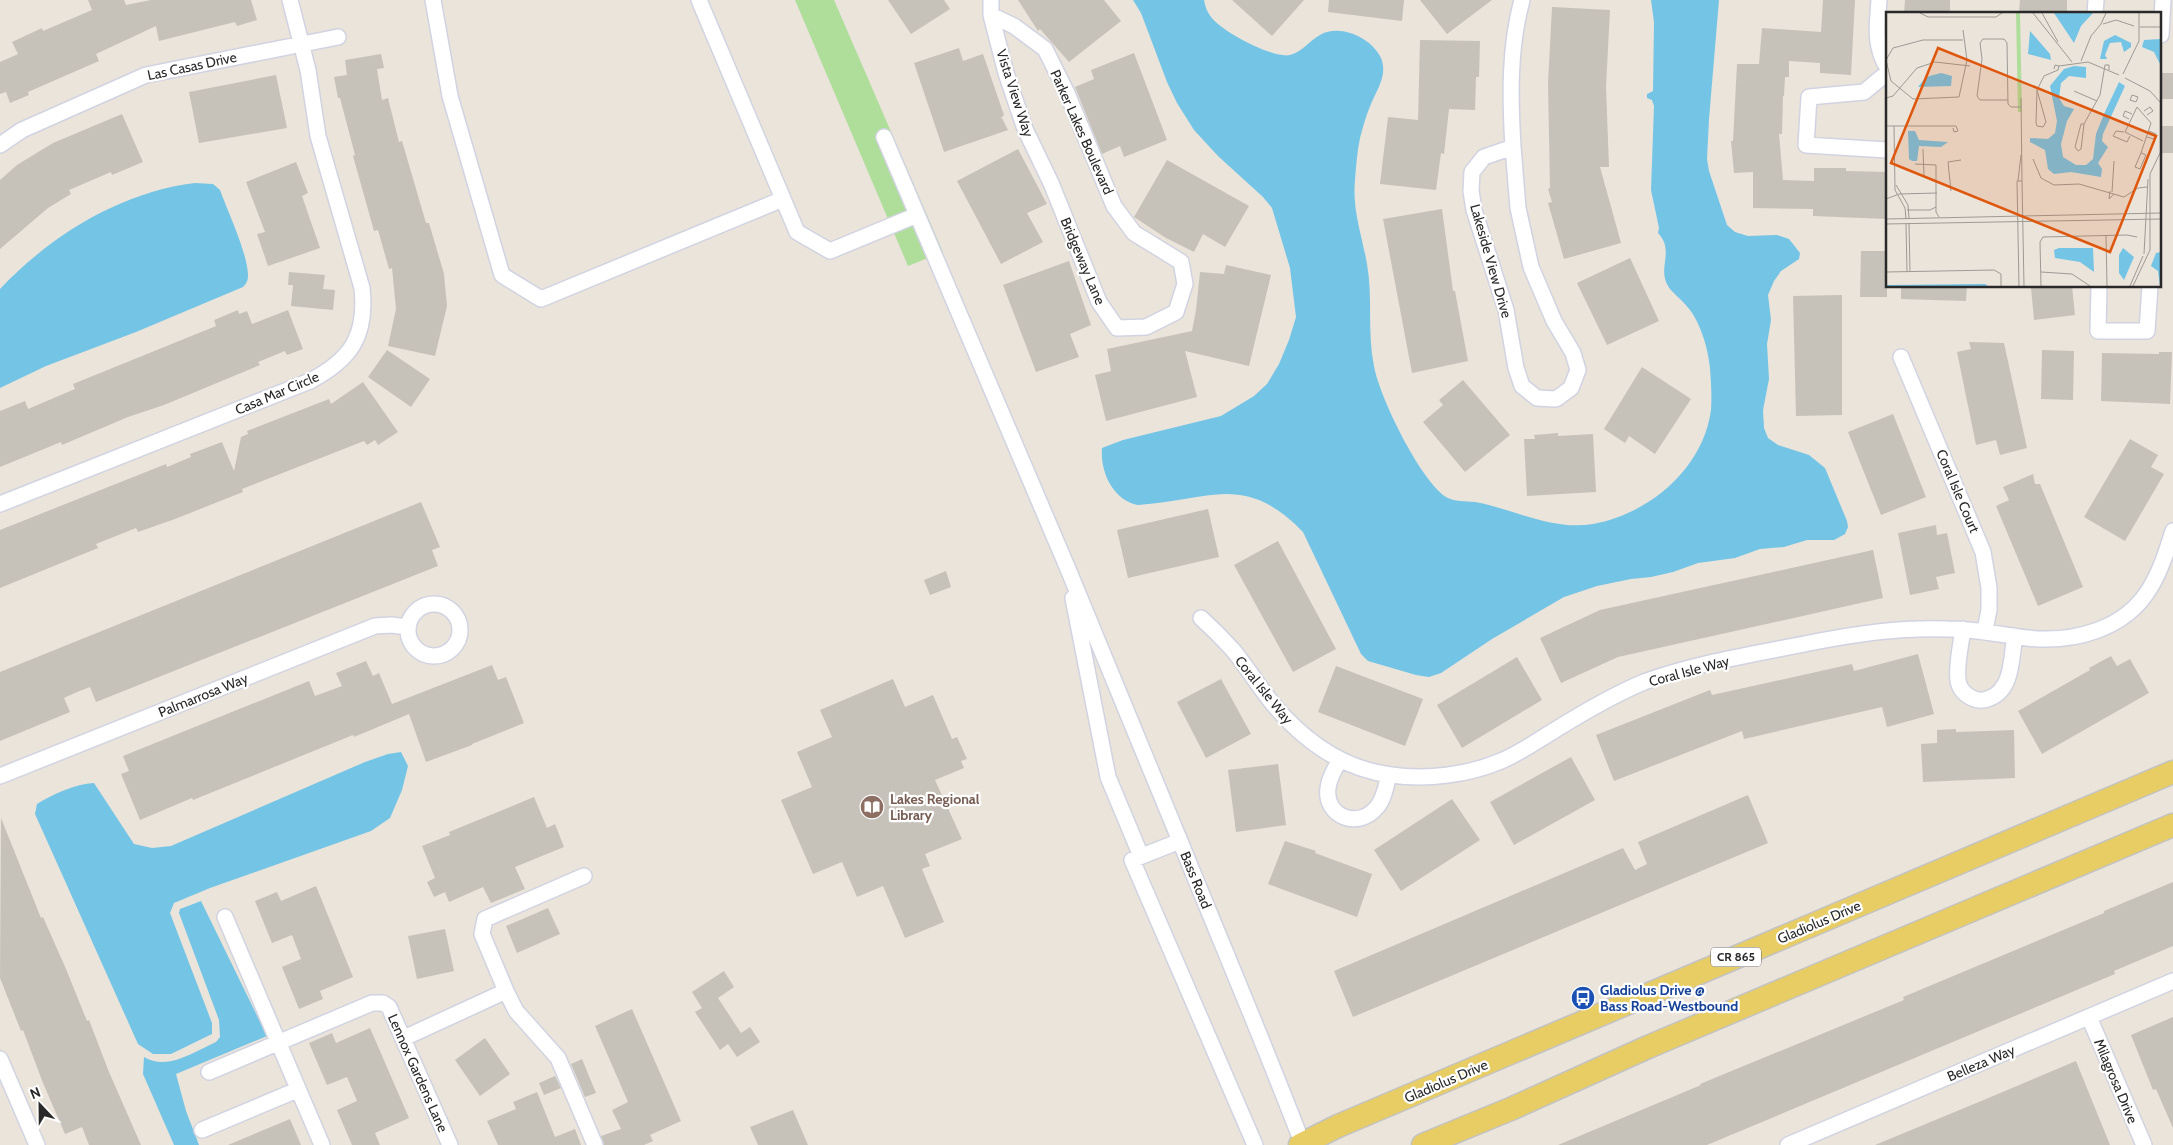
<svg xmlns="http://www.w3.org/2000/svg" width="2173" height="1145" viewBox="0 0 2173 1145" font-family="Cabin,sans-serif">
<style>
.green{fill:#afde9b}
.water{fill:#74c4e6}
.building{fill:#c6c2ba}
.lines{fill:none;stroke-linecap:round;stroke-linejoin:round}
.street-casing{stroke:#d1d3e1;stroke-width:18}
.primary-casing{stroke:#c3c3c3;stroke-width:25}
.street{stroke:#fff;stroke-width:15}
.primary{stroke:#e7cd64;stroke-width:22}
.labels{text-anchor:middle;stroke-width:4.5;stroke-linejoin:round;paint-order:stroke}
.shield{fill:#fff;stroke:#696969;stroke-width:1}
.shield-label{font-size:12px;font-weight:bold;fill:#292929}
.street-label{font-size:14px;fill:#292929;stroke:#fff}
.education-label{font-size:14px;font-weight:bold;fill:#785e54;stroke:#fff;text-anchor:start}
.transit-label{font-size:14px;font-weight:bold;fill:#164399;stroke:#fff;text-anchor:start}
.inset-road{fill:none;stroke:#9d9994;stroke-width:1}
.view{fill:#de570d;fill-opacity:0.15;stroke:#de570d;stroke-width:2.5}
.inset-edge{fill:none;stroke:#292929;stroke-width:2.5}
</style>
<rect width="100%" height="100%" fill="#eae4db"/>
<path class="green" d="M795 0H834L943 252 908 266Z"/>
<path class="water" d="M1133 0H1204C1205 6 1207 12 1211 17 1221 31 1273 59 1290 55 1302 52 1309 41 1320 35 1340 23 1372 38 1381 58 1388 75 1377 89 1371 104 1366 115 1363 127 1360 138 1357 152 1356 167 1355 180 1352 210 1362 235 1367 264 1373 297 1367 332 1374 366 1379 396 1420 480 1446 497 1454 502 1466 501 1475 502 1514 509 1552 531 1593 524 1649 514 1703 469 1711 410 1712 396 1711 382 1710 368 1708 350 1703 332 1694 316 1688 305 1678 298 1670 289 1655 269 1676 252 1658 233L1659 228 1651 190 1654 106 1652 100 1647 98V94L1653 91 1654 22 1651 0H1719L1709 119 1707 159 1709 171 1727 225 1735 232 1748 236 1777 235 1789 239 1800 253 1799 259 1781 271 1774 281 1768 295 1771 320 1767 344 1769 379 1763 410 1764 428 1768 438 1778 445 1809 455 1825 468 1847 521 1848 527 1845 534 1834 540H1807L1784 547 1760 549 1735 558 1698 563 1673 572 1651 577 1631 579 1597 586 1564 597 1492 639 1441 673 1429 677 1416 675 1368 661 1361 654 1303 532C1244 471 1208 501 1138 505 1113 500 1100 472 1102 448L1123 440 1221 416 1254 396 1267 384 1279 364 1289 340 1296 317 1290 268 1272 208 1263 197 1218 156 1194 130 1177 103 1167 82 1141 13Z
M195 183 213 184 220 190C228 212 248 254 248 276 248 281 246 284 243 287L136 332 46 366 0 388V289C51 235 121 192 195 183Z
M401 752 408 766 402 790 390 818 371 831 210 888 174 903 170 913 212 1023V1034L171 1054H153L138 1044 35 814 37 804C53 794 75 784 94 783L134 844 152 848 171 846 365 762 388 754Z
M201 901 267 1036 176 1074 186 1111 199 1145H174L143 1074 144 1057C167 1071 194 1052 216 1042L220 1037 219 1020 179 913 180 909Z"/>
<path class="building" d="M88 0H124L126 5 151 0H251L257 20 237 26 235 22 159 41 156 26 96 54 99 61 28 92 29 95 10 103 6 92 0 94V62L18 54 12 42 42 28 43 31 92 10Z
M888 0H944L950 9 911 34Z
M1018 0H1104L1121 21 1069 62 1040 29 1038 31Z
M1232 0H1304L1272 36Z
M1329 0H1404L1402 21 1328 12Z
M1420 0H1492L1447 34Z
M1823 0H1855L1851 75 1820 73V63L1789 61V77H1785L1784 96H1783L1782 134H1779L1783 180 1814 181V168H1846V171L1887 172V219L1813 216V209L1753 208V172L1734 173 1731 141H1733L1737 64H1759L1762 28 1821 32Z
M1905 0H1950V14H1904Z
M2020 0H2067V14H2019Z
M1552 7 1610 10 1606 87 1609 167H1600L1621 243 1564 259 1548 203 1552 202 1548 189 1550 188 1548 83Z
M1420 40 1480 41 1479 77H1476L1475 110 1449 109 1444 154 1441 153 1436 190 1380 184 1388 117 1418 120Z
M959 48 963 61 983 54 1004 115 1000 119 1002 118 1008 130 944 152 914 63Z
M1134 53 1167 140 1124 157 1120 146 1102 154 1075 87 1094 79 1091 70Z
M381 54 384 68 377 69 382 100 388 98 399 142 402 141 426 223H429L444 274 447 306 435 356 388 346 396 309 392 268 389 269 378 230 374 231 353 156 355 155 340 98H338L334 77 347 75 345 60Z
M2159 73H2173V99H2159Z
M276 75 287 128 199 143 189 92Z
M122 114 143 162 112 175 111 172 69 190 71 194 48 208 0 249V180L17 165 53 143Z
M2159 126H2173V153H2159Z
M1018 149 1047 204 1027 213 1043 242 1001 264 957 181Z
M1167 160 1249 206 1225 247 1203 234 1194 252 1166 238 1134 217Z
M296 162 308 193 302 196 320 248 268 266 257 234 265 232 246 182Z
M1442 209 1453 291H1455L1468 361 1412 373 1383 219Z
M1861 251H1887V297H1860Z
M1630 258 1659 321 1607 345 1577 283Z
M1069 261 1091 325 1070 334 1079 357 1036 372 1003 285Z
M1226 265 1271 275 1249 366 1185 351 1197 397 1106 421 1095 375 1111 371 1107 349 1192 331 1196 310 1200 272 1224 274Z
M289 272 325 275 323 289 335 290 333 310 291 306 293 285H288Z
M1901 286H1967L1966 301 1901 299Z
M2052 286H2072L2075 315 2034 320 2031 288Z
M1842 295V415L1796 416 1793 296Z
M238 310 239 314 247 311 252 324 288 310 303 349 287 355 285 351 258 362 260 365 164 405 128 417 62 445 61 442 0 467V411L25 401 28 409 75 389 73 384 216 326 214 320Z
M1969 342 2004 343 2027 448 2000 455 1996 440 1976 445 1957 352 1971 349Z
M387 350 430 379 411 407 368 377Z
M2042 350 2074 351 2073 400 2041 399Z
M2159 352H2172L2170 404 2101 401 2102 353 2159 354Z
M1642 367 1691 399 1655 454 1629 436 1625 443 1604 429Z
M1463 380 1510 435 1465 472 1423 422 1443 405 1439 400Z
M363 382 398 432 378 445 375 440 367 445 364 441 242 489 243 492 175 519 138 532 136 528 96 544 98 548 0 588V530L166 464 167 467 191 457 190 454 222 442 234 471 241 437 248 434 247 431 329 399 331 404Z
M1893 414 1926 497 1881 515 1848 432Z
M1558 433V436L1593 434 1596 492 1527 496 1524 439H1535L1534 435Z
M2130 439 2158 455 2151 467 2164 474 2125 541 2084 517Z
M2033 474 2035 484H2040L2083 587 2038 606 1996 506 2009 500 2003 487Z
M421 502 440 547 432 550 438 566 96 702 90 687 77 692 64 698 70 712 0 741V672Z
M1208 509 1219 557 1128 578 1117 530Z
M1936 525 1937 535 1947 533 1955 573 1936 577 1939 589 1910 595 1898 533Z
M1278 541 1336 649 1293 672 1234 565Z
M1873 550 1883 598 1618 657 1561 683 1540 638 1600 610Z
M946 571 951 587 930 595 924 580Z
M1918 654 1934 714 1887 727 1882 707 1744 739 1742 731 1614 781 1596 735 1710 690 1712 695 1852 664 1854 671Z
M2111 656 2117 666 2130 659 2149 693 2042 754 2018 711 2090 670 2089 668Z
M1517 657 1542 700 1462 748 1437 705Z
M366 661 373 676 379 673 392 704 492 665 498 680 506 677 524 723 472 744V745L426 762 409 714 354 737 353 735 193 800 192 798 140 820 121 774 129 771 123 756 309 681 315 696 342 686 336 673Z
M1336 666 1423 699 1405 746 1318 712Z
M893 679 905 707 933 695 952 739 957 737 967 759 961 761 964 768 935 780 962 839 925 854 930 866 922 869 944 922 905 938 883 886 857 897 842 862 813 874 781 800 812 787 797 752 832 737 820 710Z
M1221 679 1251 734 1206 758 1177 702Z
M1956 729V732L2014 730 2015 778 1923 782 1921 744 1937 743V730Z
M1571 757 1595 800 1514 845 1490 802Z
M1278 764 1286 825 1236 832 1228 770Z
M1748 795 1768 843 1353 1017 1334 971 1623 848 1635 870 1647 864 1638 842Z
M534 797 547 828 555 824 564 847 515 867 525 889 491 903 483 887 449 902 445 892 434 897 427 882 435 878 422 846 450 835 449 832Z
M1452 799 1480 840 1401 891 1374 850Z
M1 818 41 918 43 917 66 969 87 1021 89 1020 109 1072 141 1145H89L82 1127 65 1134 43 1083 23 1030 21 1031 0 978Z
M1285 841 1316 851 1315 853 1372 874 1357 917 1268 884Z
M2173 882V946L2114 971 2115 974 1707 1145H1558L1701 1085 1700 1084 1904 1000 1903 997 2104 913V911Z
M316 886 353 977 320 991 323 999 299 1009 282 967 301 959 292 935 272 943 255 901 277 892 281 901Z
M548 908 560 934 517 953 506 926Z
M445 929 454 971 417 979 408 936Z
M724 971 734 987 718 998 741 1033 750 1027 760 1042 737 1057 728 1044 720 1050 695 1012 702 1008 692 992Z
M632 1009 681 1121 650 1135 653 1141 644 1145H604L601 1136 621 1129 612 1110 628 1102 595 1026Z
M2173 1017V1128L2156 1089 2153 1090 2131 1035Z
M370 1028 409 1118 375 1133 380 1145H352L337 1110 357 1101 347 1077 327 1085 309 1043 332 1033 336 1043Z
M485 1038 510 1074 480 1096 455 1060Z
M582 1059 596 1093 585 1097 571 1064Z
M2076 1061 2110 1145H1875L1986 1099Z
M555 1076 561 1088 544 1095 539 1083Z
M537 1092 555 1137 575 1129 581 1145H498L487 1121 516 1109 513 1102Z
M793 1110 808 1145H758L750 1127Z
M290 1119 301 1145H228Z"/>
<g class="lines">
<g class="street-casing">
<path id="street" d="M433 0 450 96 502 275 541 299 783 199
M699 0 797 232 830 251 917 215
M991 0V15L1006 73 1025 129 1051 183 1099 302 1117 328 1146 327 1176 312 1185 284 1181 262 1134 233 1114 206 1066 91 1045 49 1014 26 991 15
M1879 0C1877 25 1874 46 1887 67
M2095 14 2096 0
M2159 35H2161L2163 0
M1887 73 1864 92 1809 97 1806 145 1887 150
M884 137 1068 569 1180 841
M0 145 22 130 146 75 338 37
M1513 147 1518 208 1531 267 1554 321 1573 353 1578 370 1571 388 1556 399 1537 398 1522 386 1516 368 1506 310 1474 210 1471 191 1472 172 1484 157Z
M1513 147C1510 97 1509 48 1522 0
M2099 286 2098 331H2147L2150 286
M1901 357 1983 552 1989 588V610L1985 630
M0 504 310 381C352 359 367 335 362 288L318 136 308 70 290 0
M1073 598 1108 777 1141 856
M408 630a26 26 0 1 1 52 0a26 26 0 1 1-52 0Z
M1201 618C1212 628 1223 639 1233 650 1247 667 1259 687 1273 704 1304 741 1342 769 1391 775 1427 780 1468 775 1501 761 1520 753 1537 741 1555 730 1584 712 1613 695 1644 682 1695 663 1755 654 1809 643 1855 634 1901 627 1948 629 1977 629 2000 635 2027 638 2073 643 2125 630 2150 588 2161 570 2167 550 2173 531
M1963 629C1961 645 1956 664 1958 680 1959 688 1964 694 1972 698 1978 701 1984 701 1990 698 2013 689 2011 657 2015 636
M1340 760C1335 768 1329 778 1328 788 1324 817 1359 830 1377 807 1384 799 1386 786 1389 775
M0 776 375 626 391 625 408 627
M584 876 485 919 482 934 506 991 516 1011 558 1058 595 1145
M225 917 322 1145
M2089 1017 2144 1145
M404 1038 506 991
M0 1059 37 1145
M209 1072 372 1003H383L389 1007 450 1145
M202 1130 297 1090
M1255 1145 1132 860 1180 841C1221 942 1264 1043 1303 1145
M1788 1145 2173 981"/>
</g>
<g class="primary-casing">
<path id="primary" d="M1300 1145 1338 1126 2173 772
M1423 1145 1513 1108 1648 1047 2173 825"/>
</g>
<use href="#street" class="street"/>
<use href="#primary" class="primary"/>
</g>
<defs>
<g id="library-disc" transform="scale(1.25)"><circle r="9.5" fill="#8d6e63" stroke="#fff"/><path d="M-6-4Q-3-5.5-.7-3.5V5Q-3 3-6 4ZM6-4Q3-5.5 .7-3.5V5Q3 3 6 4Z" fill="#fff"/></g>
<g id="bus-disc" transform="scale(1.25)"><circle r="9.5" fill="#1a4fb4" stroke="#fff"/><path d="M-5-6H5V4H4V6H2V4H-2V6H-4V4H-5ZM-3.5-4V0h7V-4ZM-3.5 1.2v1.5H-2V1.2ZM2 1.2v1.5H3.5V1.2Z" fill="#fff"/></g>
</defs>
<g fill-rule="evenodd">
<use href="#library-disc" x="872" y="807"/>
<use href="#bus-disc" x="1583" y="998"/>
</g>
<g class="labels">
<rect class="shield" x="1711" y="947.5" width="50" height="19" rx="4"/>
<g class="shield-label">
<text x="1736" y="961">CR 865</text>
</g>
<g class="street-label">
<text transform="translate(192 66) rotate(-12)" y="5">Las Casas Drive</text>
<text transform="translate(1015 93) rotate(72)" y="5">Vista View Way</text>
<text transform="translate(1082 132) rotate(66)" y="5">Parker Lakes Boulevard</text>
<text transform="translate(1083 261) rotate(67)" y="5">Bridgeway Lane</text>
<text transform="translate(1491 261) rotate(74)" y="5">Lakeside View Drive</text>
<text transform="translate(277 393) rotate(-23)" y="5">Casa Mar Circle</text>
<text transform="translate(1958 491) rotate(67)" y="5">Coral Isle Court</text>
<text transform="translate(1689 671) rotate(-15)" y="5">Coral Isle Way</text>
<text transform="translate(1264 690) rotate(51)" y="5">Coral Isle Way</text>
<text transform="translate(203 695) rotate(-22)" y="5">Palmarrosa Way</text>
<text transform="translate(1196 880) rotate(68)" y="5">Bass Road</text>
<text transform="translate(1819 922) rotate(-23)" y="5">Gladiolus Drive</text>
<text transform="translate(1981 1063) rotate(-23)" y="5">Belleza Way</text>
<text transform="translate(418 1073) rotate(66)" y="5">Lennox Gardens Lane</text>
<text transform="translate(1446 1081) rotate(-23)" y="5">Gladiolus Drive</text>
<text transform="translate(2116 1081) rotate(67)" y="5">Milagrosa Drive</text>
</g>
<g class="education-label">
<text x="890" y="804">Lakes Regional<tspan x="890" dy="16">Library</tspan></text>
</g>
<g class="transit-label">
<text x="1600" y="995">Gladiolus Drive @<tspan x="1600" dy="16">Bass Road-Westbound</tspan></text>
</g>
</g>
<g transform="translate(1886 12)">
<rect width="275" height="275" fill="#eae4db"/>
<path d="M130 1H134L136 100H132Z" fill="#afde9b"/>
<path d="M168 1H207L195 14 188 31ZM144 19 164 42 165 48 142 42ZM229 23 245 31V35L238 40 235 30 224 31 219 43 221 47H214L218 29ZM275 27V54L268 40 256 35 258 28ZM188 54 200 55V66L183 64 175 71 173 86 178 94 188 97 181 109 175 132 177 145 190 153H200L207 147 210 122 218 102 233 70 239 74 217 122 216 129 222 135 212 151 216 157 215 165 185 160 168 162 162 157 159 138 144 130V126L162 127 169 121 171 109 164 74 178 57ZM55 61 66 64 65 74 32 75 40 65ZM22 119H29L33 128 62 130 55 135 33 134 31 149H26L23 147ZM173 236H207L208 260 194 250 169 246 168 238ZM237 236 248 245 238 268 233 261V243ZM275 240V274H274L272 259 265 254 270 241ZM99 272 102 274H0V273Z" fill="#74c4e6"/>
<path class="inset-road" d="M34 1 42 5H110L116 1M147 1 186 50M156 1 172 30M217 12 230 8 248 14M254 15H275M77 28H37L7 36 0 48 5 69 27 87 73 85 81 48 77 18M195 49 205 24 215 12 220 1M173 54 202 50 233 63M237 62 253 29V1M239 66 264 79 275 91M151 78 160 110 157 115 151 114 150 111 151 78 158 64 172 58 173 54 169 53 168 57M188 79 211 89M246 83 252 85 250 90 244 88ZM0 86 7 84 31 56 49 50 84 54M135 86 136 169M122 88H94L91 84 96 47 94 31 97 27H118L121 31 122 92 125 95H135M258 99 264 95 267 99 261 103M243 107 237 104 239 99 246 102M195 112H198L195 137 192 139 189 135ZM198 112 214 83 219 53H223V58M0 114H70L72 119 68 120 67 116M8 114 9 178 19 196 20 207M238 120 230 119 227 124 241 130 244 124M261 125 268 127 270 122 263 119M37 137 38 164M255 141 265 111 251 95 239 120 257 129M255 141 260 143 254 157 249 155ZM147 147 155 166 168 173 193 172 238 185 252 176 261 175M29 152 50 153V200L53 205M264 162 275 139M132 169 135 143M10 173 22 193 23 206M65 179 62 150 75 148M224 179 223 187 228 182M226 180 228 149M0 187 13 182 51 181M21 198H44L50 195M0 207 275 201M23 211 24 260M0 212 275 207M20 212 21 260M220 223 221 274M258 242 262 167M0 260 108 258 115 262V274M155 260 186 262 204 274M133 274 131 169H136L138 274M155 274 154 230 157 225 241 223 251 225M244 274 257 244M247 274 264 238V162"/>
<path class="view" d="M52 36 270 124 224 240 5 151Z"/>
<rect width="275" height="275" class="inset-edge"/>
</g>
<g transform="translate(40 1105) rotate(338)" stroke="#ffffff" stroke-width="4" paint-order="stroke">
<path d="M0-4L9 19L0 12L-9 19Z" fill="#292929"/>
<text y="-8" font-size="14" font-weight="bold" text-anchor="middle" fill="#292929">N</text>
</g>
</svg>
